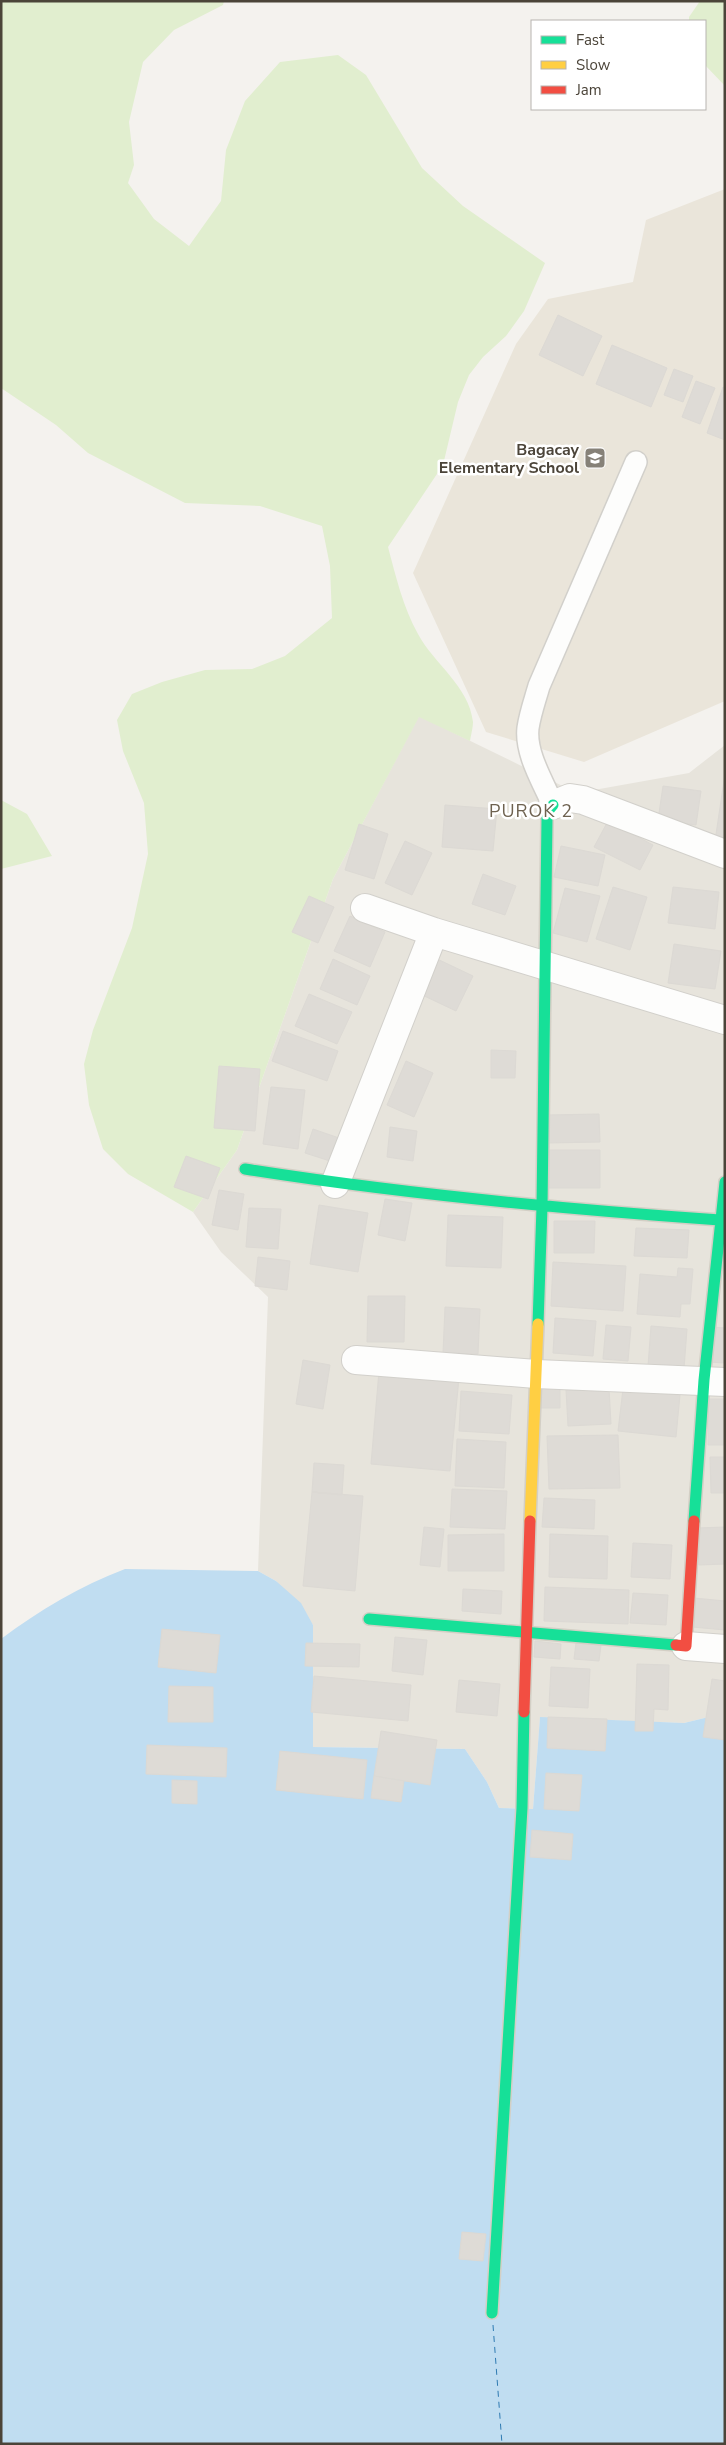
<svg xmlns="http://www.w3.org/2000/svg" width="726" height="2445" viewBox="0 0 726 2445" font-family="'Nunito Sans',sans-serif">
<style>
.residential{fill:#e7e4dc}
.education{fill:#eae5da}
.green{fill:#e1eecf}
.water{fill:#c0ddf1}
.lines{fill:none;stroke-linecap:round;stroke-linejoin:round}
.ferry{stroke:#2e7ab2;stroke-width:1;stroke-dasharray:6 5;stroke-linecap:butt}
.building{fill:#dedbd6;stroke:#dcd9d4}
.lane-casing{stroke:#d2d0cb;stroke-width:24}
.street-casing{stroke:#d2d0cb;stroke-width:30}
.fast-casing{stroke:#d3cfc5;stroke-width:14}
.slow-casing{stroke:#d3cfc5;stroke-width:14}
.jam-casing{stroke:#d3cfc5;stroke-width:14}
.lane{stroke:#fdfdfc;stroke-width:21}
.street{stroke:#fdfdfc;stroke-width:28}
.fast{stroke:#16e098;stroke-width:11}
.slow{stroke:#ffcf43;stroke-width:11}
.jam{stroke:#f24e42;stroke-width:11}
.labels{text-anchor:middle;stroke-width:5;stroke-linejoin:round;paint-order:stroke}
.poi-label{font-size:16px;font-weight:bold;fill:#4b4439;stroke:#fff;text-anchor:end}
.neighbourhood-label{font-size:18px;letter-spacing:1px;fill:#6e6250;stroke:#fff}
</style>
<rect width="100%" height="100%" fill="#f4f2ee"/>
<path class="residential" d="M419 716 577 793 689 773 725 745V1713L684 1723 540 1718 533 1809 499 1808 487 1782 465 1749 313 1747V1625L276 1581 258 1571 268 1297 221 1252 193 1212 237 1150 333 879Z"/>
<path class="education" d="M725 189V701L584 762 486 732 413 573 516 344 548 299 633 282 646 220Z"/>
<path class="green" d="M1 1H224L223 5 174 30 143 62 129 122 134 165 128 183 154 219 189 246 221 201 226 150 245 101 280 62 338 55 366 75 422 168 463 206 545 263 524 311 506 336 483 357 469 375 458 402 443 465 388 547C396 577 403 607 418 634 434 664 469 686 473 722 473 727 471 735 470 741L419 717 333 879 237 1150 193 1212 128 1174 103 1149 89 1105 84 1064 93 1030 132 928 148 854 144 803 123 751 117 720 132 694 162 682 205 670 252 669 285 656 332 618 330 566 322 526 260 506 185 503 88 453 56 425 1 388Z
M700 1H725V86L705 65V21H689V17Z
M1 800 27 814 52 856 1 869Z"/>
<path class="water" d="M125 1569 258 1571 276 1581 301 1603 313 1625V1747L465 1749 487 1782 499 1808 533 1809 540 1717 684 1723 725 1713V2444H1V1639C40 1610 80 1586 125 1569Z"/>
<g class="lines">
<path class="ferry" d="M493 2325 502 2444"/>
</g>
<path class="building" d="M558 315 602 336 583 376 539 355Z
M612 345 667 368 651 407 596 384Z
M674 369 693 376 683 402 664 395Z
M696 381 715 388 700 424 682 417Z
M723 387 725 388V440L707 433Z
M725 774V843L715 841Z
M663 786 701 791 696 825 658 820Z
M445 805 497 809 493 851 442 847Z
M608 821 653 845 640 870 594 847Z
M359 824 388 834 374 879 345 870Z
M405 841 432 853 412 895 385 883Z
M561 846 605 855 598 886 554 877Z
M483 874 516 886 505 915 472 904Z
M613 887 647 897 630 950 596 939Z
M673 887 719 892 715 929 668 923Z
M565 888 600 896 587 942 553 933Z
M309 896 334 907 318 943 292 932Z
M350 916 385 932 370 967 334 951Z
M674 944 721 951 715 989 668 983Z
M433 957 473 976 456 1011 416 992Z
M333 959 370 976 357 1005 320 989Z
M309 994 352 1012 337 1044 295 1026Z
M283 1031 338 1051 327 1081 272 1061Z
M491 1050 516 1051 515 1078H491Z
M406 1061 433 1073 414 1117 387 1105Z
M219 1066 260 1069 255 1131 214 1128Z
M271 1087 305 1090 298 1149 263 1144Z
M599 1114 600 1142 547 1143V1115Z
M390 1127 417 1131 413 1161 387 1157Z
M313 1129 339 1138 330 1161 305 1153Z
M544 1150H600V1188H544Z
M186 1156 220 1168 208 1199 174 1187Z
M219 1190 244 1194 238 1230 212 1225Z
M385 1199 412 1203 405 1241 378 1235Z
M319 1205 368 1213 358 1272 310 1264Z
M249 1208 281 1209 278 1249 246 1247Z
M448 1215 503 1217 501 1268 446 1266Z
M554 1221H595L594 1253H554Z
M636 1228 689 1230 687 1258 634 1256Z
M258 1257 290 1261 287 1290 255 1286Z
M553 1262 626 1266 623 1311 551 1306Z
M678 1268 693 1269 690 1304H681L680 1317 637 1314 640 1274 677 1277Z
M368 1296H405L404 1342H367Z
M445 1307 480 1309 478 1354 443 1353Z
M555 1318 596 1321 593 1356 553 1353Z
M606 1325 631 1327 628 1361 603 1359Z
M651 1326 687 1329 684 1369 648 1366Z
M712 1327 725 1328V1363L708 1362Z
M303 1360 330 1365 323 1409 296 1404Z
M379 1371 459 1378 450 1471 371 1464Z
M540 1388H560V1408H540Z
M609 1388 611 1424 568 1426 566 1390Z
M623 1389 680 1395 676 1437 618 1431Z
M461 1391 512 1395 509 1434 459 1431Z
M709 1399H725V1445H708Z
M618 1435 620 1488 549 1489 547 1436Z
M457 1439 506 1442 504 1488 455 1486Z
M710 1457H725V1493H711Z
M314 1463 344 1465 342 1495 312 1492Z
M452 1489 507 1491 505 1529 450 1527Z
M312 1492 363 1496 355 1591 303 1586Z
M544 1498 595 1500 594 1529 542 1527Z
M424 1527 444 1529 440 1567 420 1565Z
M725 1527V1564L699 1565 697 1528Z
M504 1534V1571H448V1535Z
M550 1534 608 1536 607 1579 549 1577Z
M633 1543 672 1545 670 1579 631 1577Z
M545 1587 629 1590 628 1624 544 1621Z
M463 1589 502 1591 501 1614 462 1611Z
M633 1593 668 1595 666 1625 630 1623Z
M694 1598 725 1601V1630L692 1627Z
M162 1629 220 1635 216 1673 158 1667Z
M395 1637 427 1640 423 1675 392 1671Z
M535 1641 561 1644 560 1659 534 1657Z
M306 1643 360 1644 359 1667 305 1666Z
M576 1643 601 1645 599 1661 574 1659Z
M637 1664 669 1665 668 1710 654 1709 653 1731H635Z
M551 1667 590 1669 588 1708 549 1706Z
M314 1676 411 1685 408 1721 311 1712Z
M712 1679 725 1681V1740L703 1737Z
M459 1680 500 1684 497 1716 456 1712Z
M169 1686 213 1687V1722H168Z
M548 1717 607 1719 605 1751 547 1748Z
M381 1731 437 1740 430 1785 374 1776Z
M147 1745 227 1748 226 1777 146 1774Z
M280 1751 367 1760 363 1799 276 1790Z
M546 1773 582 1775 579 1811 544 1809Z
M374 1776 404 1781 401 1802 371 1798Z
M172 1780 197 1781V1804L172 1803Z
M532 1830 573 1834 571 1860 530 1857Z
M462 2232 486 2234 483 2261 459 2259Z"/>
<g class="lines">
<g class="lane-casing">
<path id="lane" d="M553 805C543 782 525 753 528 728 530 714 535 700 539 686L636 462"/>
</g>
<g class="street-casing">
<path id="street" d="M553 805 570 798 583 800 725 854
M365 908 434 932 725 1020
M335 1184 434 932
M356 1360 536 1374 725 1382
M686 1646 725 1649"/>
</g>
<g class="fast-casing">
<path id="fast" d="M245 1169C403 1194 561 1209 720 1220
M538 1324 542 1207 547 819 548 811 553 805
M694 1521 704 1380 725 1182
M369 1619 676 1645
M492 2313 522 1808 524 1712"/>
</g>
<g class="slow-casing">
<path id="slow" d="M530 1521 538 1324"/>
</g>
<g class="jam-casing">
<path id="jam" d="M676 1645 686 1646 694 1521
M524 1712 530 1521"/>
</g>
<use href="#lane" class="lane"/>
<use href="#street" class="street"/>
<use href="#fast" class="fast"/>
<use href="#slow" class="slow"/>
<use href="#jam" class="jam"/>
</g>
<defs>
<g id="school-square" transform="scale(1.125)"><rect x="-9" y="-9" width="18" height="18" rx="4" fill="#868178" stroke="#fff"/><path d="M0-5L7-2L0 1L-7-2ZM-4 1L0 2.5L4 1V4Q0 6-4 4Z" fill="#fff"/></g>
</defs>
<g fill-rule="evenodd">
<use href="#school-square" x="595" y="458"/>
</g>
<g class="labels">
<g class="poi-label">
<text x="579" y="455">Bagacay<tspan x="579" dy="18">Elementary School</tspan></text>
</g>
<g class="neighbourhood-label">
<text x="531" y="817">PUROK 2</text>
</g>
</g>
<rect width="726" height="2445" fill="none" stroke="#4b4439" stroke-width="5"/>
<rect x="531" y="20" width="175" height="90" fill="#ffffff" stroke="#b7b4b0"/>
<rect x="541" y="36" width="25" height="8" fill="#16e098" stroke="#b7b4b0"/>
<text x="576" y="45" font-size="15" fill="#4b4439">Fast</text>
<rect x="541" y="61" width="25" height="8" fill="#ffcf43" stroke="#b7b4b0"/>
<text x="576" y="70" font-size="15" fill="#4b4439">Slow</text>
<rect x="541" y="86" width="25" height="8" fill="#f24e42" stroke="#b7b4b0"/>
<text x="576" y="95" font-size="15" fill="#4b4439">Jam</text>
</svg>
